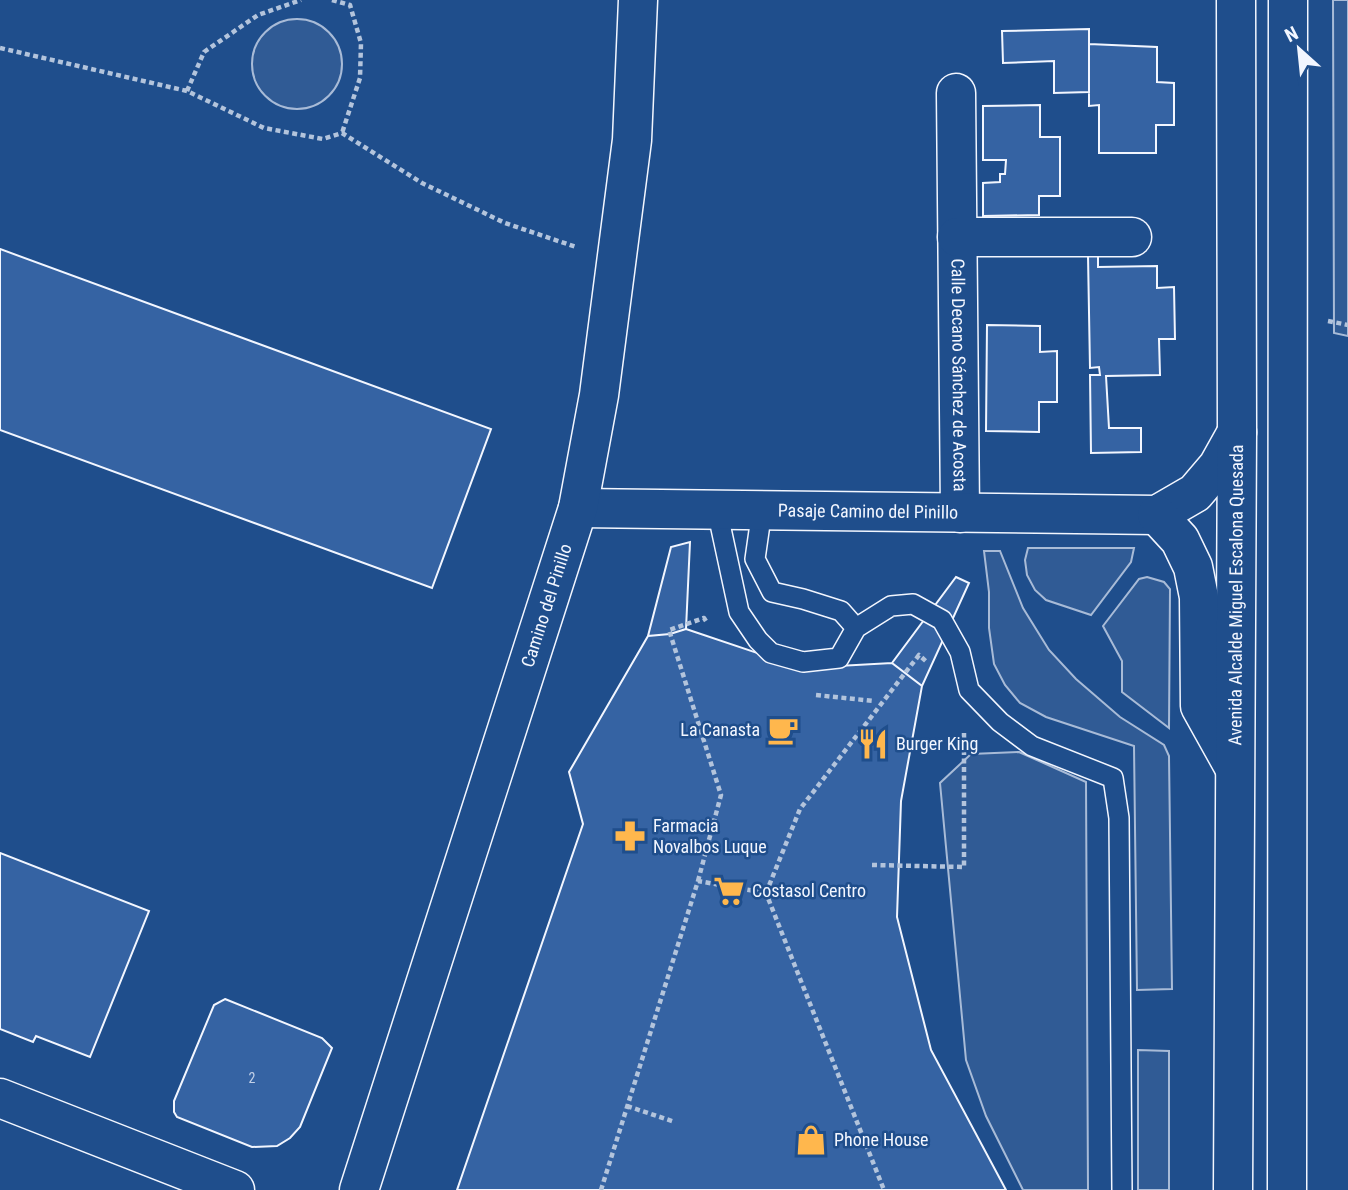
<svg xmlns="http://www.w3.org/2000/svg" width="1348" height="1190" viewBox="0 0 1348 1190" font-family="'Roboto Condensed',sans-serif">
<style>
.built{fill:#305b95;stroke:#a8bbd7;stroke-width:2}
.building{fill:#3563a3;stroke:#f2f6ff;stroke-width:2}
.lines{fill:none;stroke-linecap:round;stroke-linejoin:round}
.lane-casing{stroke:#f2f6ff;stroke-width:22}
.street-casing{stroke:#f2f6ff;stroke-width:41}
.primary-casing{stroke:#f2f6ff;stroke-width:41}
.path{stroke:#b3c4dc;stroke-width:4.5;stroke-dasharray:5 3.5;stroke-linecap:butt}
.lane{stroke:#1f4e8c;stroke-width:19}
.street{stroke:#1f4e8c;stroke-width:38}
.primary{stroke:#1f4e8c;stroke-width:38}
.labels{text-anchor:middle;stroke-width:5;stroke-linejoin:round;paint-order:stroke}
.number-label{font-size:14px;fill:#c3d1e8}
.street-label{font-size:18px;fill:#f2f6ff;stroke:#1f4e8c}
.poi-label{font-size:18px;fill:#f2f6ff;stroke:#1f4e8c;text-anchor:start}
</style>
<rect width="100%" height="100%" fill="#1f4e8c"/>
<path class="built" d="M1333 0H1348V336L1334 333Z
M252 64a45 45 0 1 1 90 0a45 45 0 1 1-90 0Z
M1028 548H1134L1131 562 1091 615 1046 600 1035 590 1027 575 1025 560Z
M984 551H1000L1023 608 1049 650 1076 679 1120 717 1164 745 1169 756 1172 989 1137 990 1134 746 1046 717 1020 703 1005 685 994 664 989 628V592Z
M1147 577 1164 582 1170 589 1169 728 1122 692V661L1103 626 1139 579Z
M1019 752 1086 782 1088 1190H1023L986 1116 966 1060 940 783 971 754Z
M1138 1050 1169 1051V1190H1138Z"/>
<path class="building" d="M1089 29V92L1054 93V61L1003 63 1002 31Z
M1089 44 1157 47V82L1174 83V125H1156V153H1099V105L1089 106Z
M1040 105V137H1060V196H1039V215L983 216V183L1000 182V174H1005L1006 160H983V106Z
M0 249 491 429 432 588 0 430Z
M1088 256H1098V267L1157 266V288L1174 287 1175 339H1159L1160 375 1106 376 1109 428H1141V452L1091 453 1090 375H1100L1099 367 1090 368Z
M987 325 1040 326V352L1057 351V402H1039V432L986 431Z
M690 542 686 629 670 634 648 636 671 547Z
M956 577 969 583 922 686 892 663Z
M686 629 802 668 892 663 922 686 901 801 897 917 931 1050 1006 1190H457L583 824 569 772 648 636 670 634Z
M0 853 149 911 90 1057 36 1036 33 1042 0 1029Z
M225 999 322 1038 332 1048 300 1127 290 1138 277 1146 252 1147 177 1117 174 1112V1101L214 1005Z"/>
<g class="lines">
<g class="lane-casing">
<path id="lane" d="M717 510 739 612 758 640 771 653 803 662 839 658 856 628 891 606 913 604 942 620 960 652 969 690 1000 722 1032 746 1113 778 1119 818 1122 1190
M762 510 755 559 772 592 803 599 841 611 856 628"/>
</g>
<g class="street-casing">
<g id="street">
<path id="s1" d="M956 93 960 513"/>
<path d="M957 237H1132"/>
<path id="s2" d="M578 508 1157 515 1195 493 1218 466 1237 432"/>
<path d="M1157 515 1180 540 1193 567 1199 597 1200 706 1234 767"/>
<path d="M0 1098 235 1190"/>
<path id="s3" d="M359 1190 578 508 599 395 632 140 638 0"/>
</g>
</g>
<g class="primary-casing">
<g id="primary">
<path id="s4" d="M1233 1190 1237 432 1236 0"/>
<path d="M1287 1190 1288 0"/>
</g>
</g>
<path class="path" d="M332 0 350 5 361 43 360 78 342 133
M0 48 187 91 264 128 323 139 342 133 422 183 505 223 576 247
M187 91 204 52 258 15 301 0
M1328 321 1348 325
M816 695 874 701
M872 865 964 867V732
M698 881 721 795 669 630 704 618 706 621
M766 893 800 809 919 655 928 663
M627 1106 675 1122
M601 1190 698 881 766 893 884 1190"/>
<use href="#lane" class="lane"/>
<use href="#street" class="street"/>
<use href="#primary" class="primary"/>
</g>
<defs>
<g id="cafe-bare" transform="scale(2.415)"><path d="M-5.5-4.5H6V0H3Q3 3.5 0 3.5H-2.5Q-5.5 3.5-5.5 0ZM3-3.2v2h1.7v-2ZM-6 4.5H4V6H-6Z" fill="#ffb74d" stroke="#1f4e8c" stroke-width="2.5" paint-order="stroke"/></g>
<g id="restaurant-bare" transform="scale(2.415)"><path d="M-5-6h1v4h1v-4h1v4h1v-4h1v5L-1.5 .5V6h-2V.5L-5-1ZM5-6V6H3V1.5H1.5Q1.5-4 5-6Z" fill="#ffb74d" stroke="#1f4e8c" stroke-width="2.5" paint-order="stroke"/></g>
<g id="pharmacy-bare" transform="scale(2.415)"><path d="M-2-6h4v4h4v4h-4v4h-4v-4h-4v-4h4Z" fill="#ffb74d" stroke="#1f4e8c" stroke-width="2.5" paint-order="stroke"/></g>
<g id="supermarket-bare" transform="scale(2.415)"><path d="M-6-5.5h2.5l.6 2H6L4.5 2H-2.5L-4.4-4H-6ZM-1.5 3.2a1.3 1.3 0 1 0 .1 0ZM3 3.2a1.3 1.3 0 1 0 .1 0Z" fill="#ffb74d" stroke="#1f4e8c" stroke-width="2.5" paint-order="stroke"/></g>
<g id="shop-bare" transform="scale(2.415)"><path d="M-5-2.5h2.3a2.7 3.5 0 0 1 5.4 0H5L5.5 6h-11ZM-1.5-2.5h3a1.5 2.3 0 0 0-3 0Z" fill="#ffb74d" stroke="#1f4e8c" stroke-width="2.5" paint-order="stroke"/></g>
</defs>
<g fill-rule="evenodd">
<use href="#cafe-bare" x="783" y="730"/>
<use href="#restaurant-bare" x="873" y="744"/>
<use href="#pharmacy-bare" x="630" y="836"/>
<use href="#supermarket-bare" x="729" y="891"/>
<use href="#shop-bare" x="811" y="1140"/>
</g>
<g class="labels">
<g class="number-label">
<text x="252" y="1083">2</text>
</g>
<g class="street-label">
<text dy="6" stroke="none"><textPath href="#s1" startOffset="282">Calle Decano Sánchez de Acosta</textPath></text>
<text dy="6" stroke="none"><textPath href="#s2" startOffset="290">Pasaje Camino del Pinillo</textPath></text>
<text dy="6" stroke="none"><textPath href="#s4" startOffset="595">Avenida Alcalde Miguel Escalona Quesada</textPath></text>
<text dy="6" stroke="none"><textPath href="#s3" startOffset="614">Camino del Pinillo</textPath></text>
</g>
<g class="poi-label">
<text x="760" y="736" text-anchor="end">La Canasta</text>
<text x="896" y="750">Burger King</text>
<text x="653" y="832">Farmacia<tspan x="653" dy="21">Novalbos Luque</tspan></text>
<text x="752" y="897">Costasol Centro</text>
<text x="834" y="1146">Phone House</text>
</g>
</g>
<g transform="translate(1299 49) rotate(333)" stroke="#1f4e8c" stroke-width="5" paint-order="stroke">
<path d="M0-5L12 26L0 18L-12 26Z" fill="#f2f6ff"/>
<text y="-10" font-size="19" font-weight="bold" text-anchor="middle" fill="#f2f6ff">N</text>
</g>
</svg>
